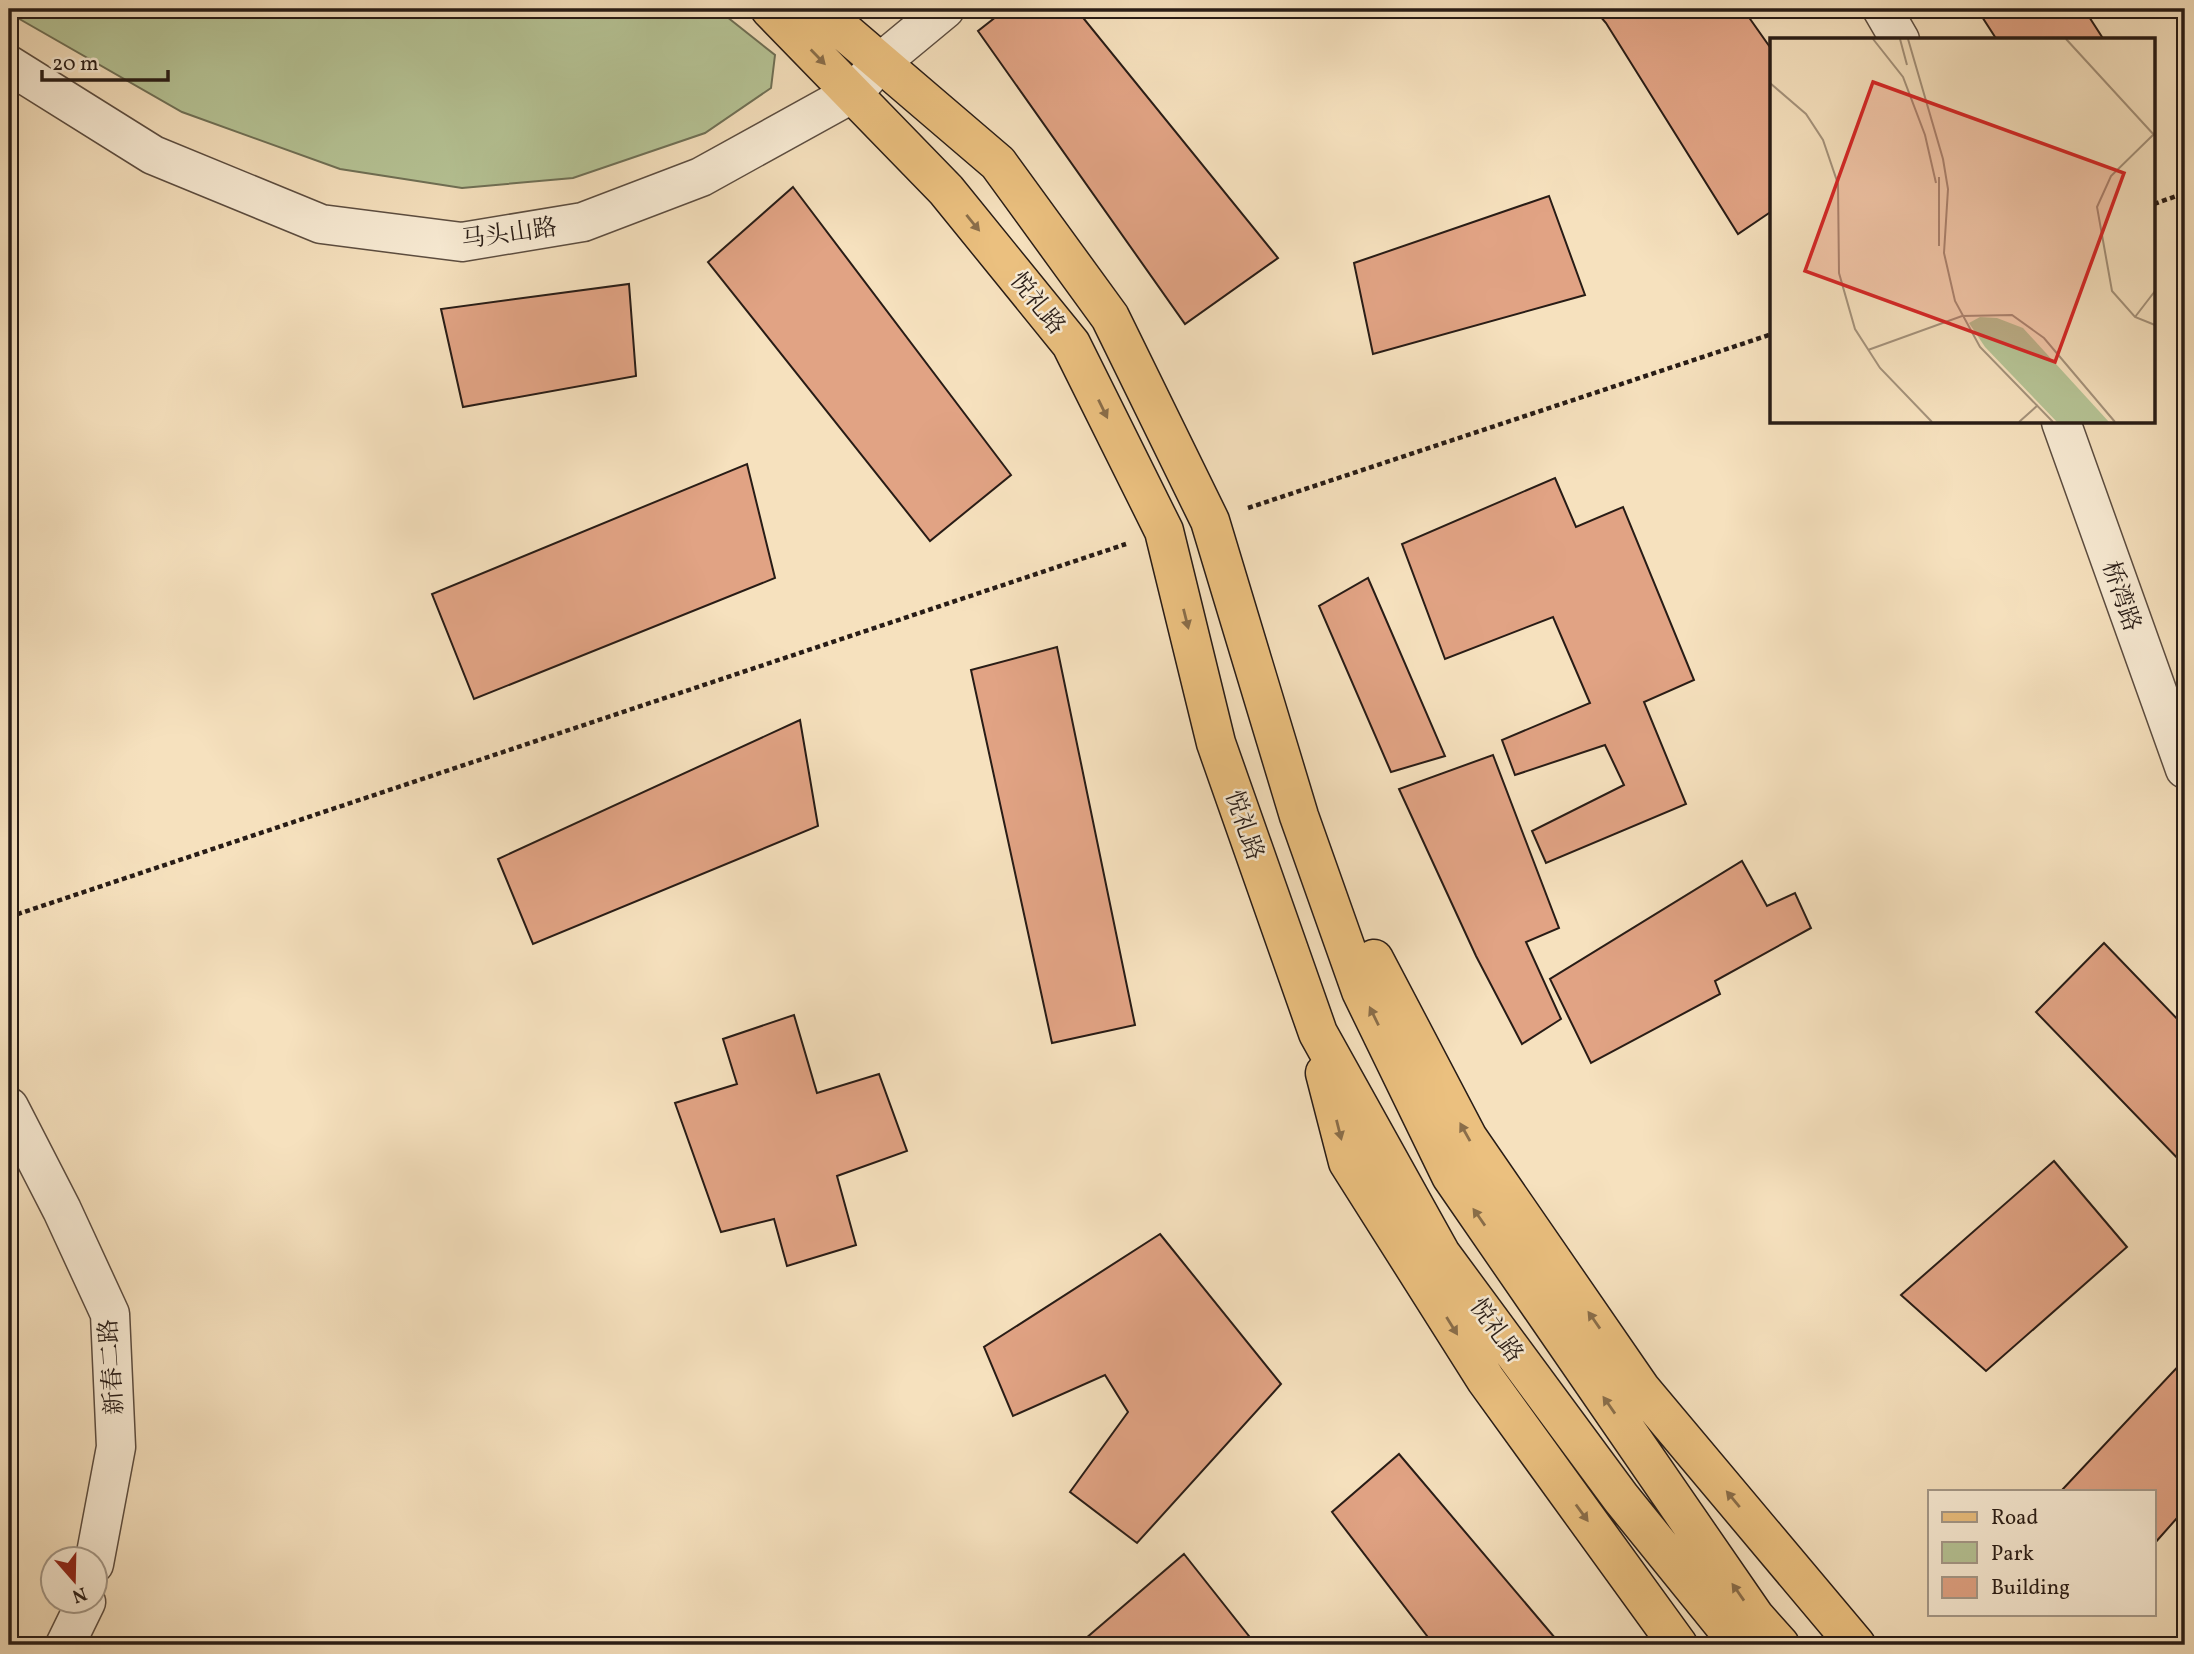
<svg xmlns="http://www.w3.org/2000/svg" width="2194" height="1654" viewBox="0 0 2194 1654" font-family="Vollkorn,'Noto Serif SC',serif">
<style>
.green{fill:#b6c496;stroke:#6f7056;stroke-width:2}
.building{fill:#e1a384;stroke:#281c16;stroke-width:2}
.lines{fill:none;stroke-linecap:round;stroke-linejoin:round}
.minor-casing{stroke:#5c4d40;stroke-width:41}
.major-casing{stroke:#281c16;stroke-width:41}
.path{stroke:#281c16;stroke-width:4.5;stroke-dasharray:5 3.5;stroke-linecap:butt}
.minor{stroke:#f9ecd5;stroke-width:38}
.major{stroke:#ebc07f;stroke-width:38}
.oneway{fill:#8a6e4a}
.labels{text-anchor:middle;stroke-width:5;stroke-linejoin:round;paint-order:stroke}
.street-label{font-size:24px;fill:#281c16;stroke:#f9ecd5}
.inset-road{fill:none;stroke:#a4927b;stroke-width:2}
.view{fill:#d62828;fill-opacity:0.15;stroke:#d62828;stroke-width:3.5}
.inset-edge{fill:none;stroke:#281c16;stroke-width:3.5}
</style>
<rect width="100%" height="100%" fill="#f6e1be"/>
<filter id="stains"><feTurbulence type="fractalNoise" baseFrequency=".00286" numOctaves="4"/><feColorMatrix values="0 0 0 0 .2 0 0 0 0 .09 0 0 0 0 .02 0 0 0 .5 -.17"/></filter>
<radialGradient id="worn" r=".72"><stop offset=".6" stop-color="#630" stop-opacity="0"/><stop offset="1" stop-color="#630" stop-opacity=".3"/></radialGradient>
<path class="green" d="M9 9H717L775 55 771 88 705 133 573 178 462 188 340 169 182 112 9 13Z"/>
<path class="building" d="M1006 9H1076L1278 258 1185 324 978 31Z
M1594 9H1743L1772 50V211L1738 234 1606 23Z
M1977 9H2084L2104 40H1997Z
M793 187 1011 475 930 541 708 262Z
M1549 196 1585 295 1373 354 1354 263Z
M629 284 636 376 463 407 441 309Z
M747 464 775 578 474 699 432 594Z
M1555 478 1576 527 1623 507 1694 680 1644 702 1686 804 1546 863 1532 831 1624 785 1605 745 1515 775 1502 740 1590 703 1553 617 1445 659 1402 544Z
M1368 578 1445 756 1391 772 1319 606Z
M1057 647 1135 1025 1052 1043 971 670Z
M800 720 818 826 533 944 498 859Z
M1493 755 1559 928 1526 942 1561 1019 1522 1044 1476 956 1399 789Z
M1742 861 1767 906 1795 893 1811 928 1715 981 1720 994 1591 1063 1550 979Z
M2104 943 2185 1027V1166L2036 1012Z
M794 1015 817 1093 879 1074 907 1151 837 1176 856 1245 787 1266 774 1219 721 1232 675 1103 737 1084 723 1039Z
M2054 1161 2127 1247 1986 1371 1901 1295Z
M1160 1234 1281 1384 1137 1543 1070 1492 1128 1412 1105 1375 1013 1416 984 1347Z
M2185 1359V1509L2154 1544V1491H2061Z
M1399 1454 1561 1645H1434L1332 1512Z
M1184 1554 1256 1645H1078Z"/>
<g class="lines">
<g class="minor-casing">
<path id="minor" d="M1882 9 1900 40
M9 65 153 155 321 224 462 242 583 222 701 177 853 93 881 62 945 9
M2061 422 2185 769
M9 1107 62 1210 110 1314 116 1447 94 1564
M65 1645 86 1602"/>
</g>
<g class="major-casing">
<path id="major" d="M770 9 946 190 1071 344 1164 531 1216 743 1318 1033 1441 1254 1621 1498 1740 1645
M818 9 998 163 1110 317 1210 521 1299 816 1361 991 1451 1176 1755 1617 1780 1645
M1374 959 1468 1138 1641 1389 1856 1645
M1325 1073 1348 1162 1486 1380 1678 1645"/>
</g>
<path class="path" d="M2154 204 2185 193
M1248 508 1772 334
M9 917 1126 544"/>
<use href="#minor" class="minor"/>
<use href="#major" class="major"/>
</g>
<defs><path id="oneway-solid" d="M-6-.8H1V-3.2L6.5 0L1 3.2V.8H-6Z" transform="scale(1.75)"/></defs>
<g class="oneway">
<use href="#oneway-solid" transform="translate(818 57) rotate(46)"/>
<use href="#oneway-solid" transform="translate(973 223) rotate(51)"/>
<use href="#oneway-solid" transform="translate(1103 409) rotate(64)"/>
<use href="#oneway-solid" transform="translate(1186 619) rotate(76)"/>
<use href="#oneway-solid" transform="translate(1374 1016) rotate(-116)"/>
<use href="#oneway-solid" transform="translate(1339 1130) rotate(76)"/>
<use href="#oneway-solid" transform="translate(1465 1132) rotate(-119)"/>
<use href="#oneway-solid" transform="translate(1479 1217) rotate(-125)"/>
<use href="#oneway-solid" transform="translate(1594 1320) rotate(-125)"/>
<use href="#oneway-solid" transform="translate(1452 1326) rotate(58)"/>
<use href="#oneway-solid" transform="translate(1609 1405) rotate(-125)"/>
<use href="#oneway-solid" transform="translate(1733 1499) rotate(-130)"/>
<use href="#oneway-solid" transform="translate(1582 1513) rotate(54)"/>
<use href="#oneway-solid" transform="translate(1738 1592) rotate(-125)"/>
</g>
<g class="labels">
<g class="street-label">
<text transform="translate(509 233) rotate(-8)" y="8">马头山路</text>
<text transform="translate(1038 303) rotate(51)" y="8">悦礼路</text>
<text transform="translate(2122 596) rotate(71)" y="8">桥湾路</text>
<text transform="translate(1245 825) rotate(71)" y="8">悦礼路</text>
<text transform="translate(1497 1330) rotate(54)" y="8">悦礼路</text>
<text transform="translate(111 1367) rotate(-94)" y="8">新春二路</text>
</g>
</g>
<g transform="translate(1770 38)">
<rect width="385" height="385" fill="#f6e1be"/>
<path d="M210 279 227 280 253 290 339 384H287L215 309 199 285Z" fill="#b6c496"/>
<path class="inset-road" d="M103 1 133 39 155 97 166 145M130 1 137 27M138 1 173 121 178 151 174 215 185 263 210 309 283 384M296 1 385 98M0 45 36 76 53 102 68 146 69 235 85 291 110 330 162 384M385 95 341 138 327 169 342 253 365 279 385 287M169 208V139M365 279 385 253M98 312 192 278 242 277 274 300 345 384M249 384 268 367"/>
<path class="view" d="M103 44 354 135 285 324 35 233Z"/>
<rect width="385" height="385" class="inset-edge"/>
</g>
<rect width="2194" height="1654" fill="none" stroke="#f6e1be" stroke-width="35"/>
<rect x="10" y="10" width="2173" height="1633" fill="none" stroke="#281c16" stroke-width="3.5"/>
<rect x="18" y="18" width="2159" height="1619" fill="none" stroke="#281c16" stroke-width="2"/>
<rect x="1928" y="1490" width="228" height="126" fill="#f9ecd5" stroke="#a59989" stroke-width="2"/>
<rect x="1942" y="1512" width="35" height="10" fill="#ebc07f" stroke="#a59989" stroke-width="2"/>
<text x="1991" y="1524" font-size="21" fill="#281c16">Road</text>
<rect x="1942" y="1542" width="35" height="21" fill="#b6c496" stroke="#a59989" stroke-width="2"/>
<text x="1991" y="1560" font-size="21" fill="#281c16">Park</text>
<rect x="1942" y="1577" width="35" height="21" fill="#e1a384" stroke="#a59989" stroke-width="2"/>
<text x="1991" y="1594" font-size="21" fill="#281c16">Building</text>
<g transform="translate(74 1580) rotate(160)"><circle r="33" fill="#f9ecd5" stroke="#a59989" stroke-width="2"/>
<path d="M0-5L12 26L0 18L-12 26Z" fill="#8f2418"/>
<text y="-10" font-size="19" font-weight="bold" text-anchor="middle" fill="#281c16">N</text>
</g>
<path d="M42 70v10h126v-10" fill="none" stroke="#281c16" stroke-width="3.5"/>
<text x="52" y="70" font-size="21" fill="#281c16" stroke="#f9ecd5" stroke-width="5" paint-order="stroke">20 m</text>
<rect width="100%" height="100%" filter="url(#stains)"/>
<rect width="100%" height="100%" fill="url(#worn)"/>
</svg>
